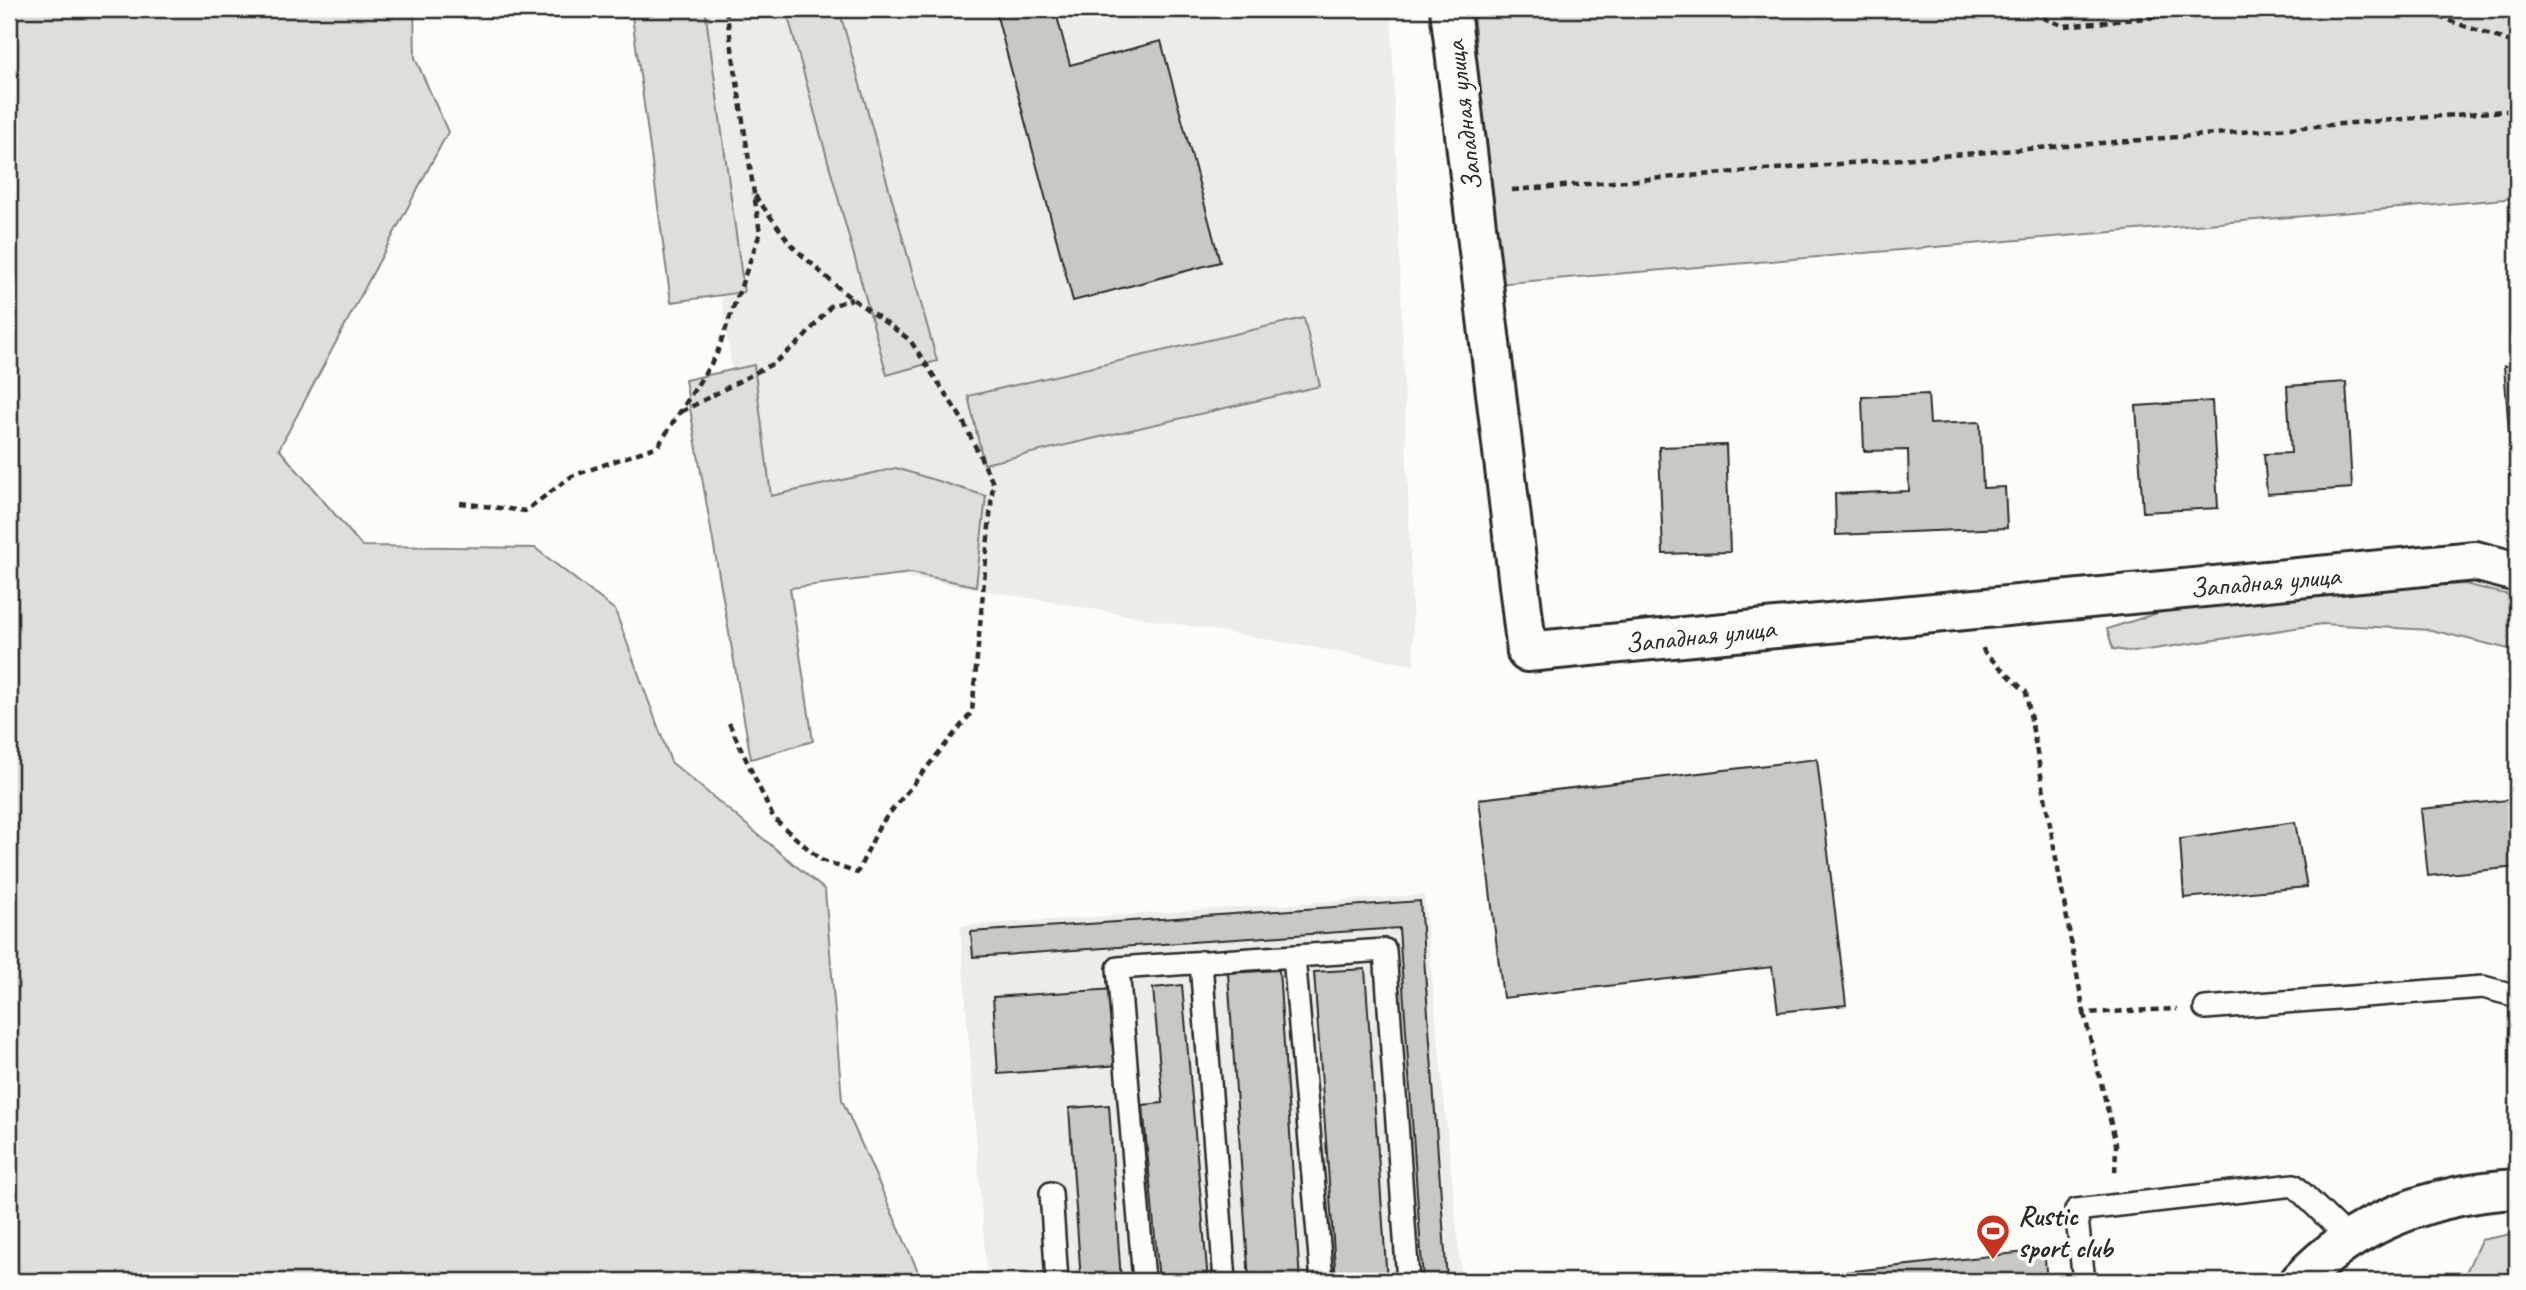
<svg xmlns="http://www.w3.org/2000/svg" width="2526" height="1290" viewBox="0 0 2526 1290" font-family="Caveat,sans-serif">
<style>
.built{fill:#edece8}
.green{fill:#dfdeda;stroke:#858482;stroke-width:2}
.building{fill:#c9c8c4;stroke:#2b2b2b;stroke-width:2}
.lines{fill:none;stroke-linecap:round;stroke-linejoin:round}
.lane-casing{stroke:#2b2b2b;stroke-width:26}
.street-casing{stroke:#2b2b2b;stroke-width:44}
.path{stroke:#2b2b2b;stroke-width:4.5;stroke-dasharray:7 5;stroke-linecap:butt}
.lane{stroke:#fdfcf7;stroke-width:21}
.street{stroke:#fdfcf7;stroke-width:38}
.labels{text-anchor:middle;stroke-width:7;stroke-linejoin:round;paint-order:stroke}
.street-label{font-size:28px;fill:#2b2b2b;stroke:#fdfcf7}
.poi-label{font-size:28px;font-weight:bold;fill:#2b2b2b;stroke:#fdfcf7;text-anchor:start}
</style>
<rect width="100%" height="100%" fill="#fdfcf7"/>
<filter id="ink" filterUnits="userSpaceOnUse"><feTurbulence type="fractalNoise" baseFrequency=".0143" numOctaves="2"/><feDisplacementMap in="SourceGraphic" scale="14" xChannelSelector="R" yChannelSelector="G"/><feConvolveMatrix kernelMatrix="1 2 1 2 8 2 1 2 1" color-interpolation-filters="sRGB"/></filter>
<g filter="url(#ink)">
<path class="built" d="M679 9H1391L1414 665 759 551Z
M1424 895 1462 1281H987L960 926Z"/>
<path class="green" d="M9 9H414L415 58 448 132 279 449 362 546 535 548 615 610 671 762 825 890 842 1100 917 1269 919 1281H9Z
M631 9H705L744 292 671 302Z
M786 9H839L937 361 887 375Z
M1473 9H2517V198L1496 284Z
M1304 318 1320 386 984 464 968 396Z
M754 365 771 496 896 468 986 496 976 586 911 573 790 588 813 741 751 759 685 380Z
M2465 584 2517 597V651L2431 630 2322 624 2134 652 2113 649 2107 629 2199 600Z
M2517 1233V1281H2462L2481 1240Z
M1823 1272 1824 1281H1718Z"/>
<path class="building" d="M995 9H1055L1070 65 1161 41 1220 262 1073 301Z
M2517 365V472L2512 473 2504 366Z
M2346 382 2352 488 2267 494 2264 454 2291 453 2287 386Z
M1928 394 1930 424 1980 422 1983 488 2005 487 2007 528 1836 535 1835 494 1909 491 1908 450 1864 451 1862 397Z
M2212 401 2218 508 2143 512 2136 406Z
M1726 445 1730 552 1663 554 1659 447Z
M1817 759 1846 1005 1778 1012 1772 967 1503 998 1479 799Z
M2517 799V867L2428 876 2421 809Z
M2295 822 2307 887 2184 898 2180 839Z
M1420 901 1447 1281H1423L1399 928 973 957 971 932Z
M1365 969 1387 1281H1336L1314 972Z
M1279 970 1300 1281H1249L1228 973Z
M1182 985 1208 1281H1159L1143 1105 1163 1103 1153 988Z
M1115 989 1120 1065 998 1074 993 997Z
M1109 1105 1121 1281H1081L1069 1108Z
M2044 1250 2047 1281H1837L1836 1273Z"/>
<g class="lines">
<g class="lane-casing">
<path id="lane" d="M1294 956 1322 1281
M1201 962 1225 1281
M2205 1008 2483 987 2517 996
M1051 1193 1057 1281
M1144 1281 1118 968 1385 950 1408 1281
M2084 1281 2076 1210 2294 1185 2348 1238"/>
</g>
<g class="street-casing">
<path id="street" d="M1450 9 1527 652 2475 561 2517 572
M2300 1281C2355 1221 2437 1193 2517 1189"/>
</g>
<path class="path" d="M2020 9 2064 26 2239 9
M2415 9 2517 44
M1512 190 2517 110
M681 412 774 363 802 340 831 306 852 299
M460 503 525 511 572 476 658 446 716 356 760 233 726 9
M1983 648 1984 652 2026 692 2084 1013 2177 1009
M729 723 774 819 821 860 857 873 880 825 972 712 993 483 962 419 910 340 843 292 792 246 753 193
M2084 1013 2116 1144 2115 1176"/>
<use href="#lane" class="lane"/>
<use href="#street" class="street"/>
</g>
</g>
<defs>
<g id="stadium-pin" transform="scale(1.75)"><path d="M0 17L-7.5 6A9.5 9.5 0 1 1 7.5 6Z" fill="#c8321e" stroke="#fdfcf7"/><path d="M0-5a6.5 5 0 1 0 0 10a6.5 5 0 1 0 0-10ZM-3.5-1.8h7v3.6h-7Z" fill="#fff"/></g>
</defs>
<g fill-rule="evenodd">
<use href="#stadium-pin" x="1993" y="1231"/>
</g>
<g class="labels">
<g class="street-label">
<text transform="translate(1463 116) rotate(-97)" y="10">Западная улица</text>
<text transform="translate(2265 581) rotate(-5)" y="10">Западная улица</text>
<text transform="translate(1700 635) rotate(-6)" y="10">Западная улица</text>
</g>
<g class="poi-label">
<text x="2018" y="1225">Rustic<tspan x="2018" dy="32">sport club</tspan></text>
</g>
</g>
<rect width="2526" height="1290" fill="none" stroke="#fdfcf7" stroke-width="35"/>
<rect x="18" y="18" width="2491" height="1255" fill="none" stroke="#2b2b2b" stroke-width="2.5" filter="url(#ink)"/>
</svg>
